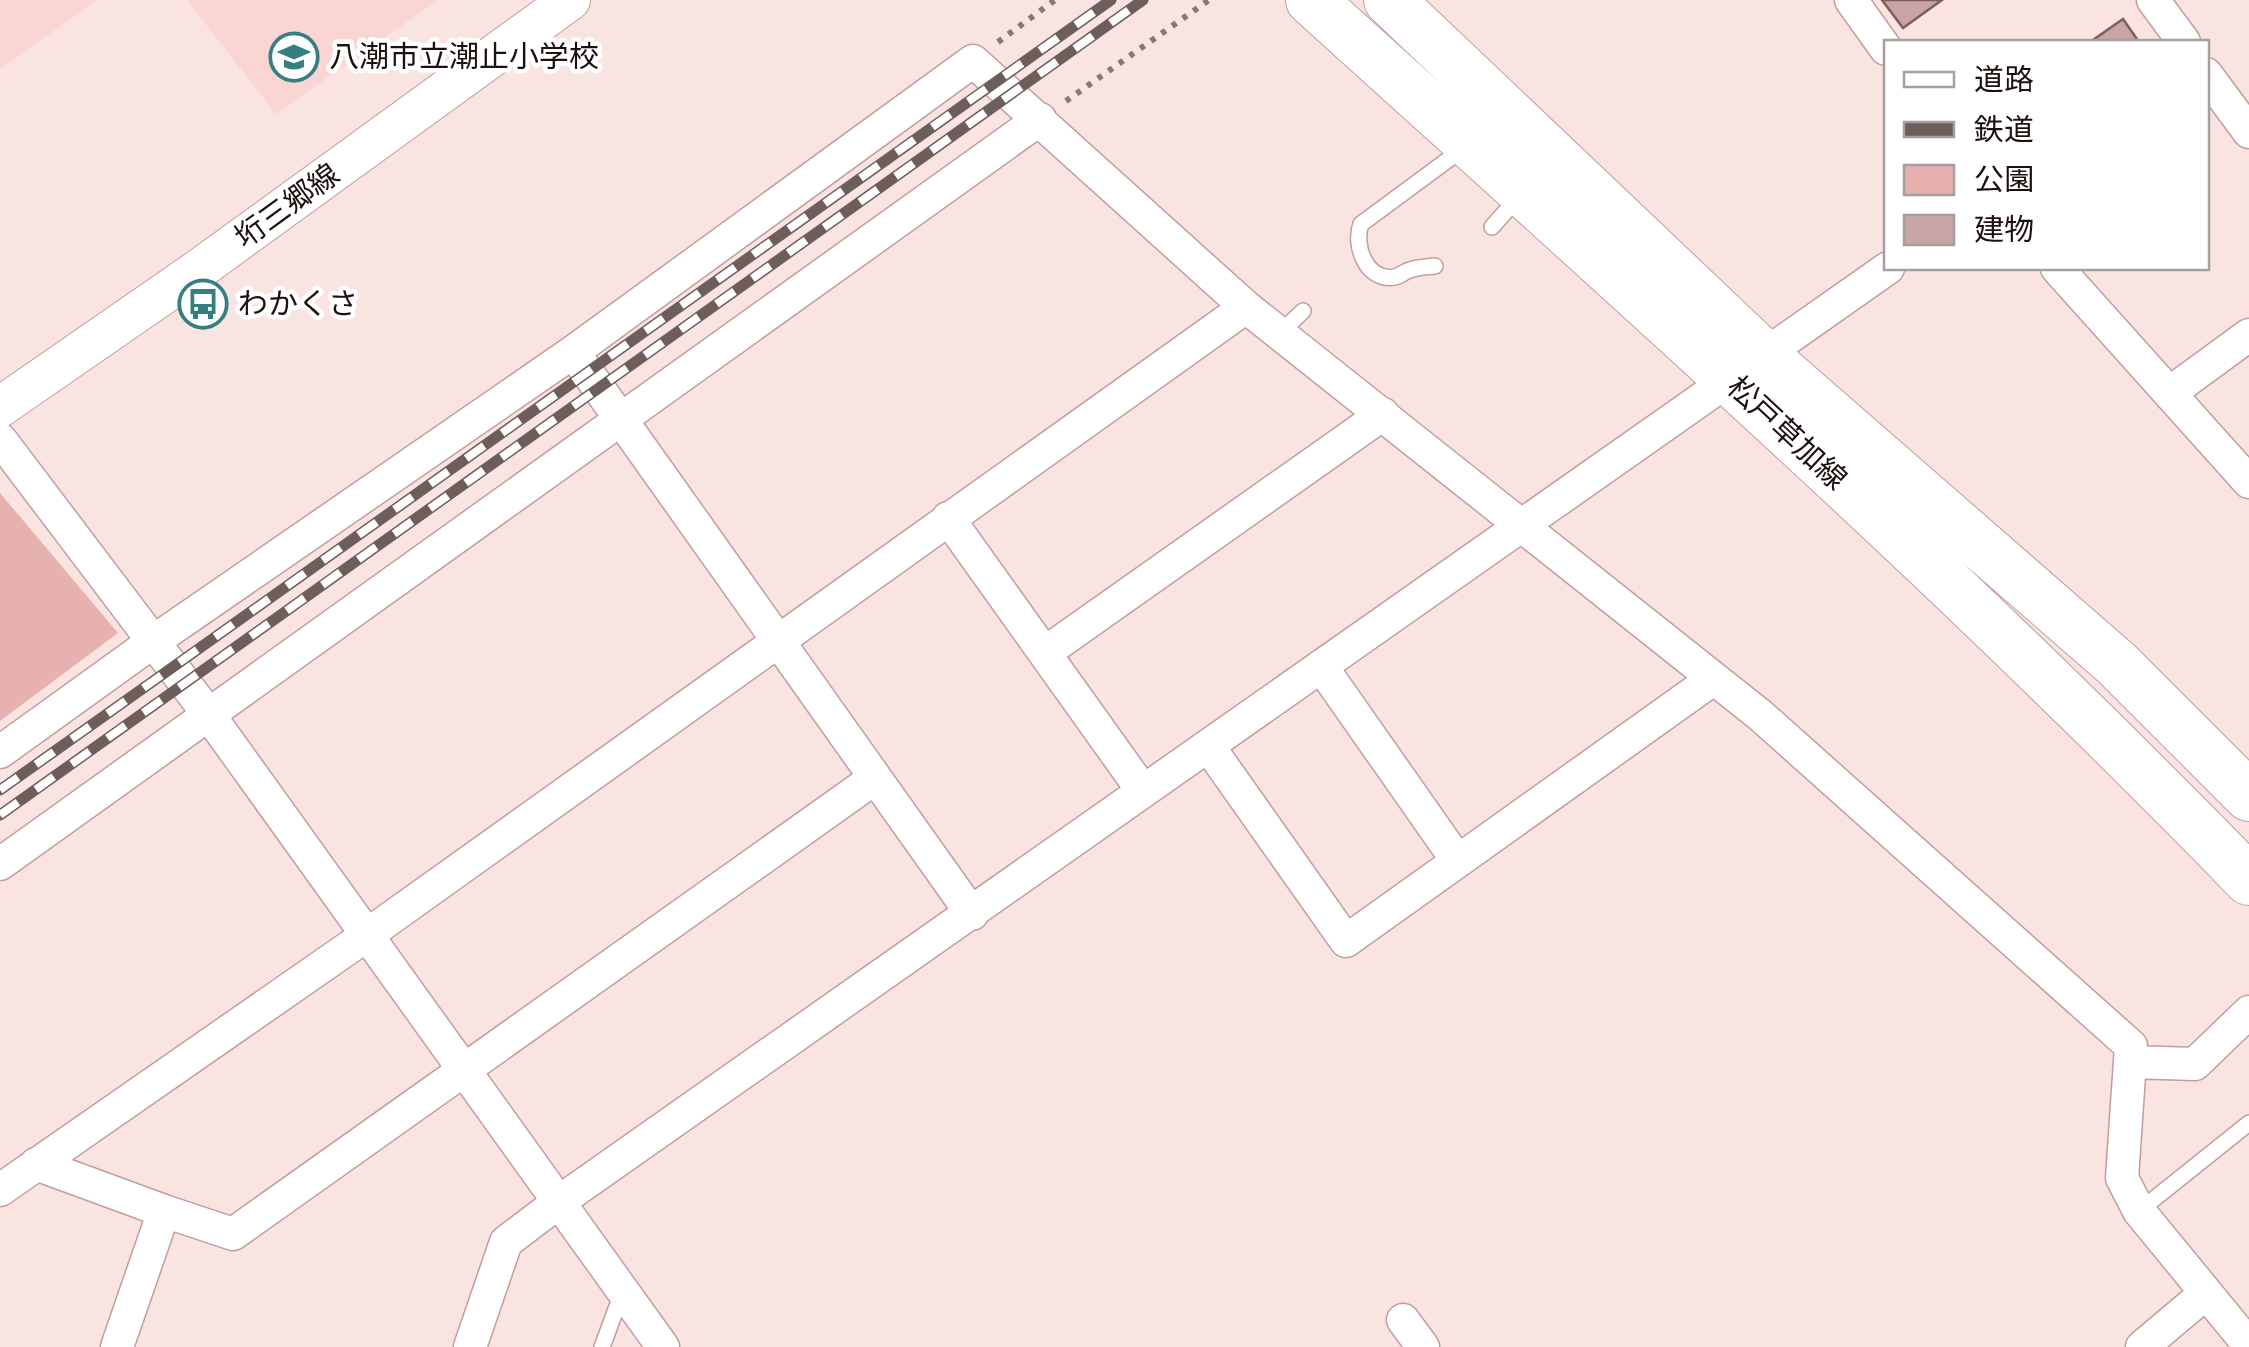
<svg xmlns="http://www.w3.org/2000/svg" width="2249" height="1347" viewBox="0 0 2249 1347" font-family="'Asap Condensed','Noto Sans JP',sans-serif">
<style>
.built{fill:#f9d5d3}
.green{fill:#e7b1af}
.building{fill:#c8a5a4;stroke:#7e5e5d;stroke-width:2.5}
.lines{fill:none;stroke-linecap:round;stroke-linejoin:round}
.service-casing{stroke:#c19e9d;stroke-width:18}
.minor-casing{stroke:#c19e9d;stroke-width:35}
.tertiary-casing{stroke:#c19e9d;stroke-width:42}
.primary-casing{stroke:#c19e9d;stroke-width:52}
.path{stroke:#887776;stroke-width:6;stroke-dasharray:5 8;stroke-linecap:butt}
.service{stroke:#fff;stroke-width:15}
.minor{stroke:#fff;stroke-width:32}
.tertiary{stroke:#fff;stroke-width:40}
.primary{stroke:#fff;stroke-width:50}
.rail-casing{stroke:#6d5e5c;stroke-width:11}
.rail{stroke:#fff;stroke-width:8;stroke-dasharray:22;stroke-linecap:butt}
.labels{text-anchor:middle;stroke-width:9;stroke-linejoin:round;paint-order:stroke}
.poi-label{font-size:30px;fill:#1d1110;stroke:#fff;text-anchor:start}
.street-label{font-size:30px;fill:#1d1110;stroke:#fff}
</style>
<rect width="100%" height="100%" fill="#fae4e2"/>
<path class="built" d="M0 0H97L0 69Z
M187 0H438L276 114Z"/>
<path class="green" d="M0 493 118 633 0 721Z"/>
<path class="building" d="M1882 0H1942L1903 28Z
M2123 19 2139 42H2090Z"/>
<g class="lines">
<g class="service-casing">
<path id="service" d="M1492 227 1520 195
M1435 266C1427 267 1418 267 1410 270 1405 271 1400 276 1395 277 1366 282 1353 245 1361 224L1464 148
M1280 333 1303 311
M2139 1211 2249 1123
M602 1347 622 1293"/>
</g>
<g class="minor-casing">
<path id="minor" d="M1851 0 1886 49
M2153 0 2184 42
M2206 74 2249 132
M2057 268 2249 482
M2171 392 2249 335
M0 439 209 715 663 1347
M948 518 1143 791
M1046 652 1383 414
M1321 666 1457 860
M1209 747 1346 941 1713 679
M0 752 154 641 573 352
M0 864 1040 119
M972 914 573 352 973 61 1246 307 1760 715 2131 1046 2122 1178 2139 1211 2249 1345
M2130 1062 2195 1064 2249 1012
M36 1164 164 1211 117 1347
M0 1190 367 935 1246 307
M164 1211 233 1234 875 778
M1403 1320 1423 1347
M470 1347 506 1242 560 1201 1888 268
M2142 1347 2206 1293"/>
</g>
<g class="tertiary-casing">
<path id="tertiary" d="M0 407 198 270 570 0"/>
</g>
<g class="primary-casing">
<path id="primary" d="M1311 0C1629 288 1950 572 2249 880
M1389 0 1765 357 2117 664 2249 796"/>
</g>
<path class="path" d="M998 42 1055 0
M1066 101 1209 0"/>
<use href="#service" class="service"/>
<use href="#minor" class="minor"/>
<use href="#tertiary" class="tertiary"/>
<use href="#primary" class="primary"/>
<g class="rail-casing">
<path id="rail" d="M0 790 1111 0
M0 815 1143 0"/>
</g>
<use href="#rail" class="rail"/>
</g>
<defs>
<g id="school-ring" transform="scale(2.5)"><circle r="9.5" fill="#fff" stroke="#367f80" stroke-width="1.5"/><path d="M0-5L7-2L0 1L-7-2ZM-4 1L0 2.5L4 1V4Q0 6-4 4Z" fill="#367f80"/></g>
<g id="bus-ring" transform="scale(2.5)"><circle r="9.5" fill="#fff" stroke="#367f80" stroke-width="1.5"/><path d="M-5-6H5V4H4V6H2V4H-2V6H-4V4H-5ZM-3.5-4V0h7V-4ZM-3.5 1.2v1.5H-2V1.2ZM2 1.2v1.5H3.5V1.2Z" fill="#367f80"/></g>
</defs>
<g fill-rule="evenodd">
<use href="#school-ring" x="294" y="57"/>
<use href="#bus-ring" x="203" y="304"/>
</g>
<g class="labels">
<g class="poi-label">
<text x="329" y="67">八潮市立潮止小学校</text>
<text x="238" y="314">わかくさ</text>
</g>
<g class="street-label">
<text transform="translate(287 206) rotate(-36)" y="10">垳三郷線</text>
<text transform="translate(1787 433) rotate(43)" y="10">松戸草加線</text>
</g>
</g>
<rect x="1884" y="40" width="325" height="230" fill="#ffffff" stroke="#a5a09f" stroke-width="2.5"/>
<rect x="1904" y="72" width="50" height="15" fill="#ffffff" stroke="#a5a09f" stroke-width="2.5"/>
<text x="1974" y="90" font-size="30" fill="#1d1110">道路</text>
<rect x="1904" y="122" width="50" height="15" fill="#6d5e5c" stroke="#a5a09f" stroke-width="2.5"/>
<text x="1974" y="140" font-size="30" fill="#1d1110">鉄道</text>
<rect x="1904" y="165" width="50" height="30" fill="#e7b1af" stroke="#a5a09f" stroke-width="2.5"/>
<text x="1974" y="190" font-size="30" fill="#1d1110">公園</text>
<rect x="1904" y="215" width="50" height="30" fill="#c8a5a4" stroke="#a5a09f" stroke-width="2.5"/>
<text x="1974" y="240" font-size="30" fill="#1d1110">建物</text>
</svg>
